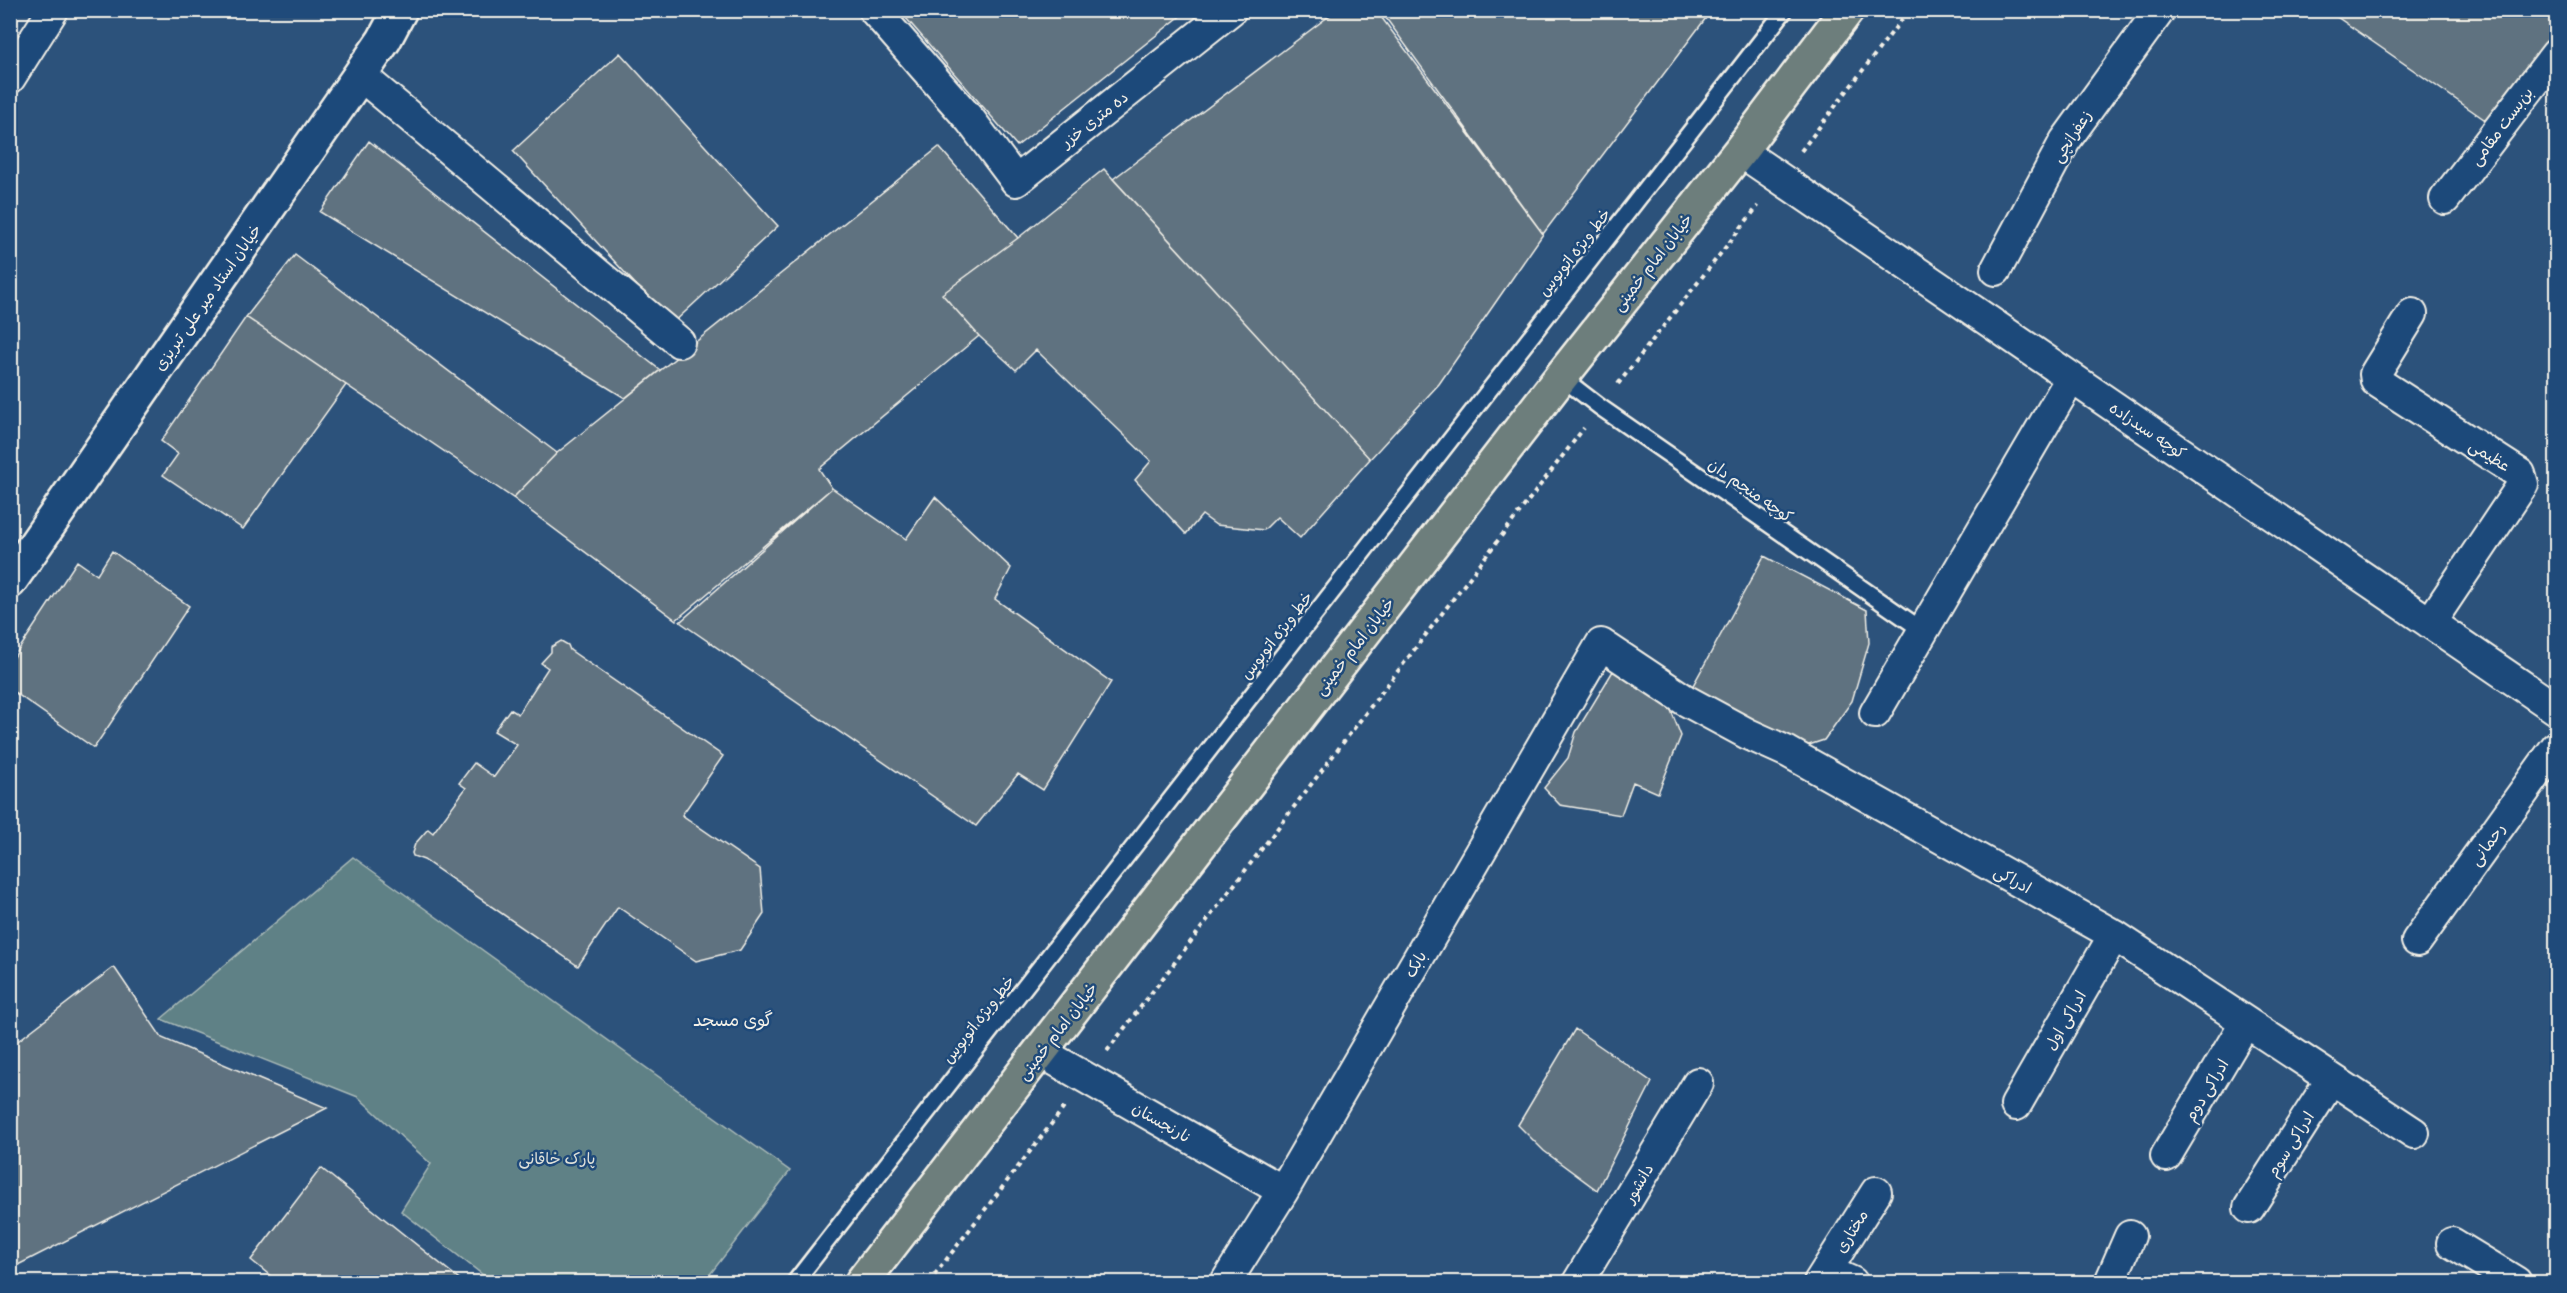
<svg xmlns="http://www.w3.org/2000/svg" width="2567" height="1293" viewBox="0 0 2567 1293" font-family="Delius,'Playpen Sans Arabic',sans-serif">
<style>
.green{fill:#5e8186;stroke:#a9b9b7;stroke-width:1.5}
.building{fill:#5f7280;stroke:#f4f1e8;stroke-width:1.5}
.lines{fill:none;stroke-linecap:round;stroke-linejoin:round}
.lane-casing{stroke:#f4f1e8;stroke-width:20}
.street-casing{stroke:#f4f1e8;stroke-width:34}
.secondary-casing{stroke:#f4f1e8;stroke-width:38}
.primary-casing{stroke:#f4f1e8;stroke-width:38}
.path{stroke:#f4f1e8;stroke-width:4;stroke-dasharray:4.5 4.5;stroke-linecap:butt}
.lane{stroke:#1f4a7a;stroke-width:15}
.street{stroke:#1f4a7a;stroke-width:30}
.secondary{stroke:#1f4a7a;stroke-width:33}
.primary{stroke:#6d7e7c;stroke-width:33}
.labels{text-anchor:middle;stroke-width:5;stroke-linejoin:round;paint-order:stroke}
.street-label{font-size:16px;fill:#f4f1e8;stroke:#1f4a7a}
.park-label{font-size:16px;fill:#dee0d9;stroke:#1f4a7a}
.neighbourhood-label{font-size:18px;fill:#f4f1e8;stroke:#1f4a7a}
</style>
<rect width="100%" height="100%" fill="#2c527b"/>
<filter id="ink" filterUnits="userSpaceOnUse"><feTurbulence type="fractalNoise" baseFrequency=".0167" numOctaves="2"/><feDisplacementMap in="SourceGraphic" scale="12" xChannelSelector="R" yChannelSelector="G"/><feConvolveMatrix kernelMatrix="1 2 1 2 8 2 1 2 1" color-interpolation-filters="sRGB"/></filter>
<g filter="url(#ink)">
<path class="green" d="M353 857 790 1171 704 1282H492L401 1211 431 1164 358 1097 161 1019Z"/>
<path class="building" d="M899 10H1188L1017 146Z
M1337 10H1376L1543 234 1439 384 1370 459 1113 179Z
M1380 10H1712L1543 234Z
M2327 10H2556V34L2494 126Z
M620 53 778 226 672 324 513 151Z
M369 141 660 370 625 398 320 212Z
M939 147 1018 238 942 294 979 336 819 469 832 488 676 620 513 498 557 453Z
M1104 169 1370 459 1300 538 1277 517 1264 530 1216 525 1202 515 1186 534 1135 480 1151 461 1036 350 1016 370 979 336 942 294 1018 238Z
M295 255 557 453 513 498 246 317Z
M246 317 346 385 243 529 163 475 178 454 161 441Z
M832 488 906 539 935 497 1011 568 995 599 1111 682 1043 790 1018 774 976 826 680 622Z
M112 551 189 606 94 748 10 689V663L77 561 97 575Z
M1764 556 1867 610 1869 643 1852 701 1824 740 1788 752 1685 700Z
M561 641 568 645 570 650 723 756 682 815 760 869 764 914 740 950 696 961 618 907 578 966 424 860 413 856 412 853 415 844 428 829 433 833 466 788 459 783 474 763 494 777 517 745 494 731 510 709 518 714 548 668 541 663 551 652V647Z
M1613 671 1667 700 1681 736 1658 793 1633 782 1621 815 1560 805 1544 788 1568 758 1576 732Z
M114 967 162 1038 327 1108 10 1269V1047Z
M1575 1029 1652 1082 1597 1190 1544 1151 1518 1125Z
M321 1168 463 1282H278L251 1260Z"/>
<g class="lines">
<g class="lane-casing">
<path id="lane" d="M1561 377 1600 407 1922 630
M795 1282 1785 10"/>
</g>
<g class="street-casing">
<path id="street" d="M874 10 971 121 1016 181 1231 10
M360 75 679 342
M10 78 53 10
M1740 151 2556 709
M2445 199 2556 54
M1996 270 2065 141 2160 10
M2412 314 2375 374 2376 381 2520 474 2523 484 2430 623
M1875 713 2071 378
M2417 941 2556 747
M1041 1052 1283 1191
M2016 1105 2114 935
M2166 1156 2245 1023
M2249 1208 2331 1080
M2452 1243 2516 1282
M1827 1271 1852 1282
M1226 1282 1283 1191 1601 644 1685 700 1748 734 1788 752 2114 935 2414 1133
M1578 1282 1698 1083
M1819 1282 1876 1192
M2110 1282 2130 1236"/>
</g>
<g class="secondary-casing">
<path id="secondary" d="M10 581 360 75 384 40 400 10"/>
</g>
<g class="primary-casing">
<path id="primary" d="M862 1282 1561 377 1740 151 1847 10"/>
</g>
<path class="path" d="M1801 151 1909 10
M1618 384 1758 206
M1107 1051 1584 428
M929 1282 1066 1105"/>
<use href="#lane" class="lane"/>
<use href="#street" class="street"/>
<use href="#secondary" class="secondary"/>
<use href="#primary" class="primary"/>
</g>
</g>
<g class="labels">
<g class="street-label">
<text transform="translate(1094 119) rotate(-38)" y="6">ده متری خزر</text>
<text transform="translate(2501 126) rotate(-53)" y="6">بن‌بست مقامی</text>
<text transform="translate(2071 136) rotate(-57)" y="6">زعفرانچی</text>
<text transform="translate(1574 252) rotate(-52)" y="6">خط ویژه اتوبوس</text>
<text transform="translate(1652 262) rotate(-52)" y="6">خیابان امام خمینی</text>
<text transform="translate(207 297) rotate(-55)" y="6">خیابان استاد میر علی تبریزی</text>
<text transform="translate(2148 430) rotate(34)" y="6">کوچه سیدزاده</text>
<text transform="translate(2490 455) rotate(32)" y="6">عظیمی</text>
<text transform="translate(1751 490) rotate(35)" y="6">کوچه منجم دان</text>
<text transform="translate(1276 635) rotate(-52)" y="6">خط ویژه اتوبوس</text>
<text transform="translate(1354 646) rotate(-52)" y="6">خیابان امام خمینی</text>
<text transform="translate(2487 844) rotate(-54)" y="6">رحمانی</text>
<text transform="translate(2013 879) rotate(29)" y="6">ادراکی</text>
<text transform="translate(1415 964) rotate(-60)" y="6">بابک</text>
<text transform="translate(978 1019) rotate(-52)" y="6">خط ویژه اتوبوس</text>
<text transform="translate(2065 1020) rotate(-60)" y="6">ادراکی اول</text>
<text transform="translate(1057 1031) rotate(-52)" y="6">خیابان امام خمینی</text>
<text transform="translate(2206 1090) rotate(-59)" y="6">ادراکی دوم</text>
<text transform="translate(1162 1122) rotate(30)" y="6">نارنجستان</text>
<text transform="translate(2290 1144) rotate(-58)" y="6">ادراکی سوم</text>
<text transform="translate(1638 1183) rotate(-59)" y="6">دانشور</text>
<text transform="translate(1851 1231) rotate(-58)" y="6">مختاری</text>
</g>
<g class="park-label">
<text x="557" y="1164">پارک خاقانی</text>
</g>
<g class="neighbourhood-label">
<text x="733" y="1026">گوی مسجد</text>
</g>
</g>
<rect width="2567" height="1293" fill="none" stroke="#1f4a7a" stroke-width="36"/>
<rect x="18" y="18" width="2531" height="1257" fill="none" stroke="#f4f1e8" stroke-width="2" filter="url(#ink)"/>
</svg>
